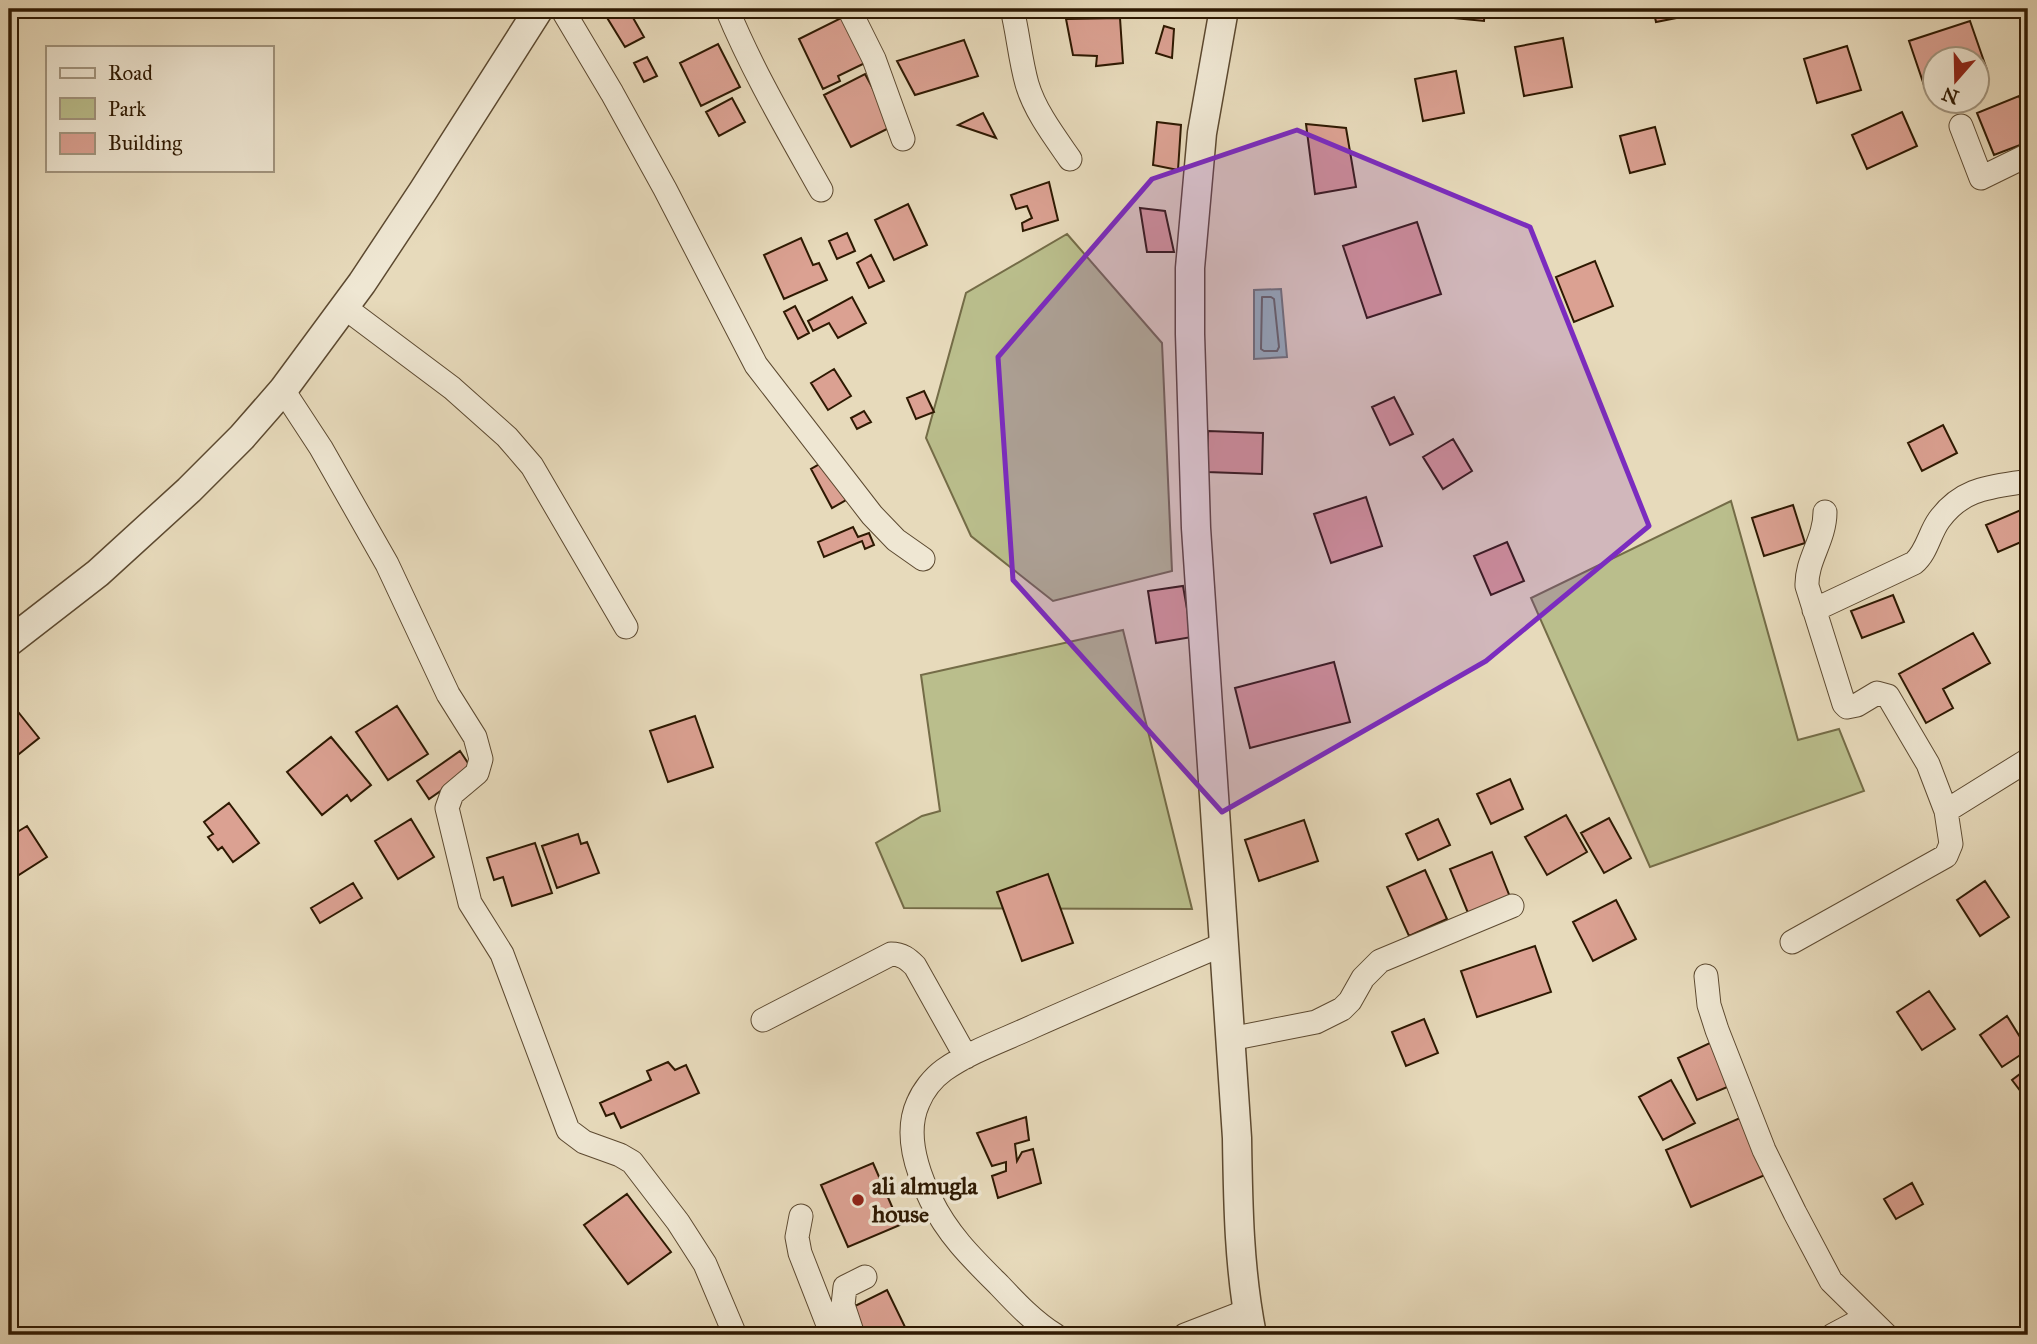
<svg xmlns="http://www.w3.org/2000/svg" width="2037" height="1344" viewBox="0 0 2037 1344" font-family="'IM FELL Great Primer',serif">
<style>
.green{fill:#babe8c;stroke:#746c47;stroke-width:2}
.water{fill:#97bab3;stroke:#6d7a6c;stroke-width:2}
.lines{fill:none;stroke-linecap:round;stroke-linejoin:round}
.shore{stroke:#626a5a;stroke-width:2}
.building{fill:#dba192;stroke:#2e1902;stroke-width:2}
.minor-casing{stroke:#5c4930;stroke-width:25}
.tertiary-casing{stroke:#5c4930;stroke-width:31}
.minor{stroke:#efe7d3;stroke-width:23}
.tertiary{stroke:#efe7d3;stroke-width:28}
.marked{fill:#7b2cbf;fill-opacity:0.2;stroke:#7b2cbf;stroke-width:5;stroke-linejoin:round}
.poi-dot{fill:#8f2418;stroke:#efe7d3;stroke-width:2.5}
.labels{text-anchor:middle;stroke-width:7;stroke-linejoin:round;paint-order:stroke}
.poi-label{font-size:24px;font-weight:bold;fill:#2e1902;stroke:#efe7d3;text-anchor:start}
</style>
<rect width="100%" height="100%" fill="#e7dabb"/>
<filter id="stains"><feTurbulence type="fractalNoise" baseFrequency=".00286" numOctaves="4"/><feColorMatrix values="0 0 0 0 .2 0 0 0 0 .09 0 0 0 0 .02 0 0 0 .5 -.17"/></filter>
<radialGradient id="worn" r=".72"><stop offset=".6" stop-color="#630" stop-opacity="0"/><stop offset="1" stop-color="#630" stop-opacity=".3"/></radialGradient>
<path class="green" d="M1067 234 1162 343 1172 571 1053 601 971 536 926 438 966 293Z
M1731 501 1798 740 1839 729 1864 791 1650 867 1531 598Z
M1123 630 1192 909 904 908 876 843 922 816 940 811 921 675Z"/>
<path class="water" d="M1281 289 1287 357 1254 359V290Z"/>
<g class="lines">
<path class="shore" d="M1262 297H1271L1274 299 1279 347 1277 351H1264L1261 349Z"/>
</g>
<path class="building" d="M618 9H628L644 37 625 47 606 16Z
M1433 9H1485L1484 21 1433 16Z
M1653 9H1696L1697 14 1656 22Z
M843 17 865 63 838 76 840 81 823 89 799 39Z
M1120 18 1123 63 1096 66 1097 56 1073 55 1066 19Z
M1970 21 1987 70 1978 74V60H1936V88L1926 91 1909 41Z
M1164 26 1174 29 1172 58 1156 53Z
M1563 38 1572 87 1524 96 1515 47Z
M964 40 978 76 915 95 897 61Z
M718 44 740 87 701 106 680 63Z
M1847 46 1861 90 1817 103 1804 59Z
M647 57 657 76 644 82 634 63Z
M1456 71 1464 113 1423 121 1415 79Z
M865 74 893 126 851 147 824 95Z
M2019 96 2028 118V142L1994 155 1977 113Z
M732 98 745 122 719 136 706 112Z
M1902 112 1917 146 1867 169 1852 135Z
M983 113 996 138 958 125Z
M1157 122 1181 125 1178 170 1153 165Z
M1306 124 1346 128 1356 187 1315 194Z
M1655 127 1665 164 1630 173 1620 136Z
M1049 182 1058 220 1023 231 1022 223 1032 218 1027 206 1016 209 1011 195Z
M908 204 927 245 894 260 875 220Z
M1140 208 1165 211 1174 252H1147Z
M1417 222 1441 294 1367 318 1343 246Z
M847 233 855 251 837 259 829 241Z
M801 238 813 265 819 263 827 280 784 299 764 255Z
M871 255 884 281 869 288 857 263Z
M1595 261 1613 306 1574 322 1556 277Z
M852 297 866 323 838 338 829 323 813 331 808 321Z
M795 306 809 333 798 339 784 312Z
M834 369 851 396 828 410 811 383Z
M924 391 934 412 916 419 907 398Z
M1394 397 1413 434 1390 445 1372 407Z
M864 411 871 422 857 429 851 418Z
M1943 425 1957 453 1922 471 1908 443Z
M1208 431 1263 433 1262 474 1207 472Z
M1453 439 1472 471 1443 489 1423 457Z
M825 461 846 500 832 508 811 469Z
M1366 497 1382 546 1331 563 1314 514Z
M1793 505 1805 543 1764 556 1752 518Z
M2028 507V539L1998 552 1986 525Z
M853 527 858 537 869 533 874 545 865 549 862 541 824 557 818 542Z
M1507 542 1524 581 1491 595 1474 556Z
M1183 586 1192 637 1156 643 1148 591Z
M1893 595 1904 622 1862 638 1851 611Z
M1973 633 1990 663 1943 689 1953 708 1926 723 1899 674Z
M1334 662 1350 722 1250 748 1235 688Z
M11 703 39 738 9 762V705Z
M397 706 428 754 388 780 356 732Z
M695 716 713 767 668 782 650 731Z
M331 737 371 785 351 801 347 795 322 815 287 772Z
M460 751 472 769 429 799 417 781Z
M1510 779 1523 809 1491 824 1477 794Z
M229 803 259 843 233 862 222 847 218 850 208 837 213 834 204 822Z
M1566 815 1587 852 1547 875 1525 837Z
M1609 818 1631 858 1604 873 1581 833Z
M411 819 434 857 398 879 375 841Z
M1438 819 1450 845 1418 860 1406 834Z
M1304 820 1318 861 1259 881 1245 840Z
M27 826 47 857 14 878 9 870V837Z
M578 834 581 844 587 842 599 873 557 888 542 846Z
M535 843 552 893 512 906 503 877 494 880 487 858Z
M1492 852 1510 897 1468 913 1450 869Z
M1425 870 1447 919 1409 936 1387 887Z
M1048 874 1073 943 1022 961 997 892Z
M1985 881 2009 917 1980 936 1957 900Z
M353 883 362 898 320 923 311 908Z
M1616 900 1636 939 1593 961 1573 922Z
M1535 946 1551 992 1477 1017 1461 971Z
M1929 991 1955 1029 1922 1050 1897 1012Z
M2007 1016 2028 1050 2002 1067 1980 1035Z
M1424 1019 1438 1053 1406 1066 1392 1032Z
M1712 1042 1732 1085 1697 1100 1678 1058Z
M668 1062 675 1070 686 1065 699 1093 621 1128 614 1113 606 1116 600 1103 651 1080 647 1071Z
M2028 1068V1101L2012 1080Z
M1671 1080 1695 1123 1663 1140 1639 1097Z
M1026 1117 1029 1140 1015 1144 1017 1161 1022 1152 1033 1149 1041 1183 998 1198 992 1176 1006 1171V1162L992 1166 977 1133Z
M1740 1118 1765 1175 1691 1207 1666 1150Z
M873 1163 900 1225 848 1247 821 1185Z
M1912 1183 1923 1204 1896 1219 1884 1199Z
M627 1194 671 1252 628 1284 584 1225Z
M887 1290 906 1329 895 1335H864L851 1308Z"/>
<g class="lines">
<g class="minor-casing">
<path id="minor" d="M562 9 612 93 665 189 756 365 872 515 896 540 923 559
M727 9C753 72 788 131 821 190
M849 9 874 59 903 139
M1012 9C1018 33 1020 59 1027 84 1035 111 1054 136 1070 159
M1961 126 1981 178 2028 155
M344 307 452 388 507 437 532 466 626 627
M283 390 321 448 387 564 448 694 475 737 481 759 477 773 452 794 447 808 470 903 502 954 568 1130 584 1142 620 1155 632 1162 678 1222 705 1264 735 1335
M1825 512C1825 540 1806 560 1807 586L1844 704 1847 707 1857 705 1877 693 1888 696 1928 764 1946 811
M1814 610 1914 563C1927 552 1929 534 1939 520 1963 487 1992 487 2028 481
M1792 942 1946 856 1951 844 1946 811 2028 760
M1706 976 1709 1005 1717 1030 1764 1150 1795 1213 1831 1281 1886 1335
M763 1020 891 954C902 954 908 959 915 966L966 1057
M1230 1039 1316 1022 1342 1009 1350 1001 1363 978 1380 961 1512 906
M801 1216 797 1237 800 1253 832 1335
M853 1335 843 1305 845 1287 865 1277
M1055 1335C1034 1322 1017 1304 1000 1286 973 1259 948 1235 931 1200 917 1171 904 1134 918 1103 923 1091 933 1078 944 1070 971 1051 1004 1040 1034 1026 1097 998 1161 971 1224 944
M1185 1335 1247 1311
M1833 1335 1867 1317"/>
</g>
<g class="tertiary-casing">
<path id="tertiary" d="M1224 9 1202 133 1190 268V334L1196 528 1237 1138C1238 1205 1239 1270 1252 1335
M9 642 98 573 189 490 242 437 283 390 362 283 423 191 539 9"/>
</g>
<use href="#minor" class="minor"/>
<use href="#tertiary" class="tertiary"/>
</g>
<path class="marked" d="M1297 130 1530 227 1649 526 1486 661 1222 812 1013 580 998 357 1152 179Z"/>
<circle class="poi-dot" cx="858" cy="1200" r="7"/>
<g class="labels">
<g class="poi-label">
<text x="872" y="1194">ali almugla<tspan x="872" dy="28">house</tspan></text>
</g>
</g>
<rect width="2037" height="1344" fill="none" stroke="#e7dabb" stroke-width="35"/>
<rect x="10" y="10" width="2016" height="1323" fill="none" stroke="#2e1902" stroke-width="3.5"/>
<rect x="18" y="18" width="2002" height="1309" fill="none" stroke="#2e1902" stroke-width="2"/>
<rect x="46" y="46" width="228" height="126" fill="#efe7d3" stroke="#a2957f" stroke-width="2"/>
<rect x="60" y="68" width="35" height="10" fill="#efe7d3" stroke="#a2957f" stroke-width="2"/>
<text x="108" y="80" font-size="21" fill="#2e1902">Road</text>
<rect x="60" y="98" width="35" height="21" fill="#babe8c" stroke="#a2957f" stroke-width="2"/>
<text x="108" y="116" font-size="21" fill="#2e1902">Park</text>
<rect x="60" y="133" width="35" height="21" fill="#dba192" stroke="#a2957f" stroke-width="2"/>
<text x="108" y="150" font-size="21" fill="#2e1902">Building</text>
<g transform="translate(1956 80) rotate(200)"><circle r="33" fill="#efe7d3" stroke="#a2957f" stroke-width="2"/>
<path d="M0-5L12 26L0 18L-12 26Z" fill="#8f2418"/>
<text y="-10" font-size="19" font-weight="bold" text-anchor="middle" fill="#2e1902">N</text>
</g>
<rect width="100%" height="100%" filter="url(#stains)"/>
<rect width="100%" height="100%" fill="url(#worn)"/>
</svg>
